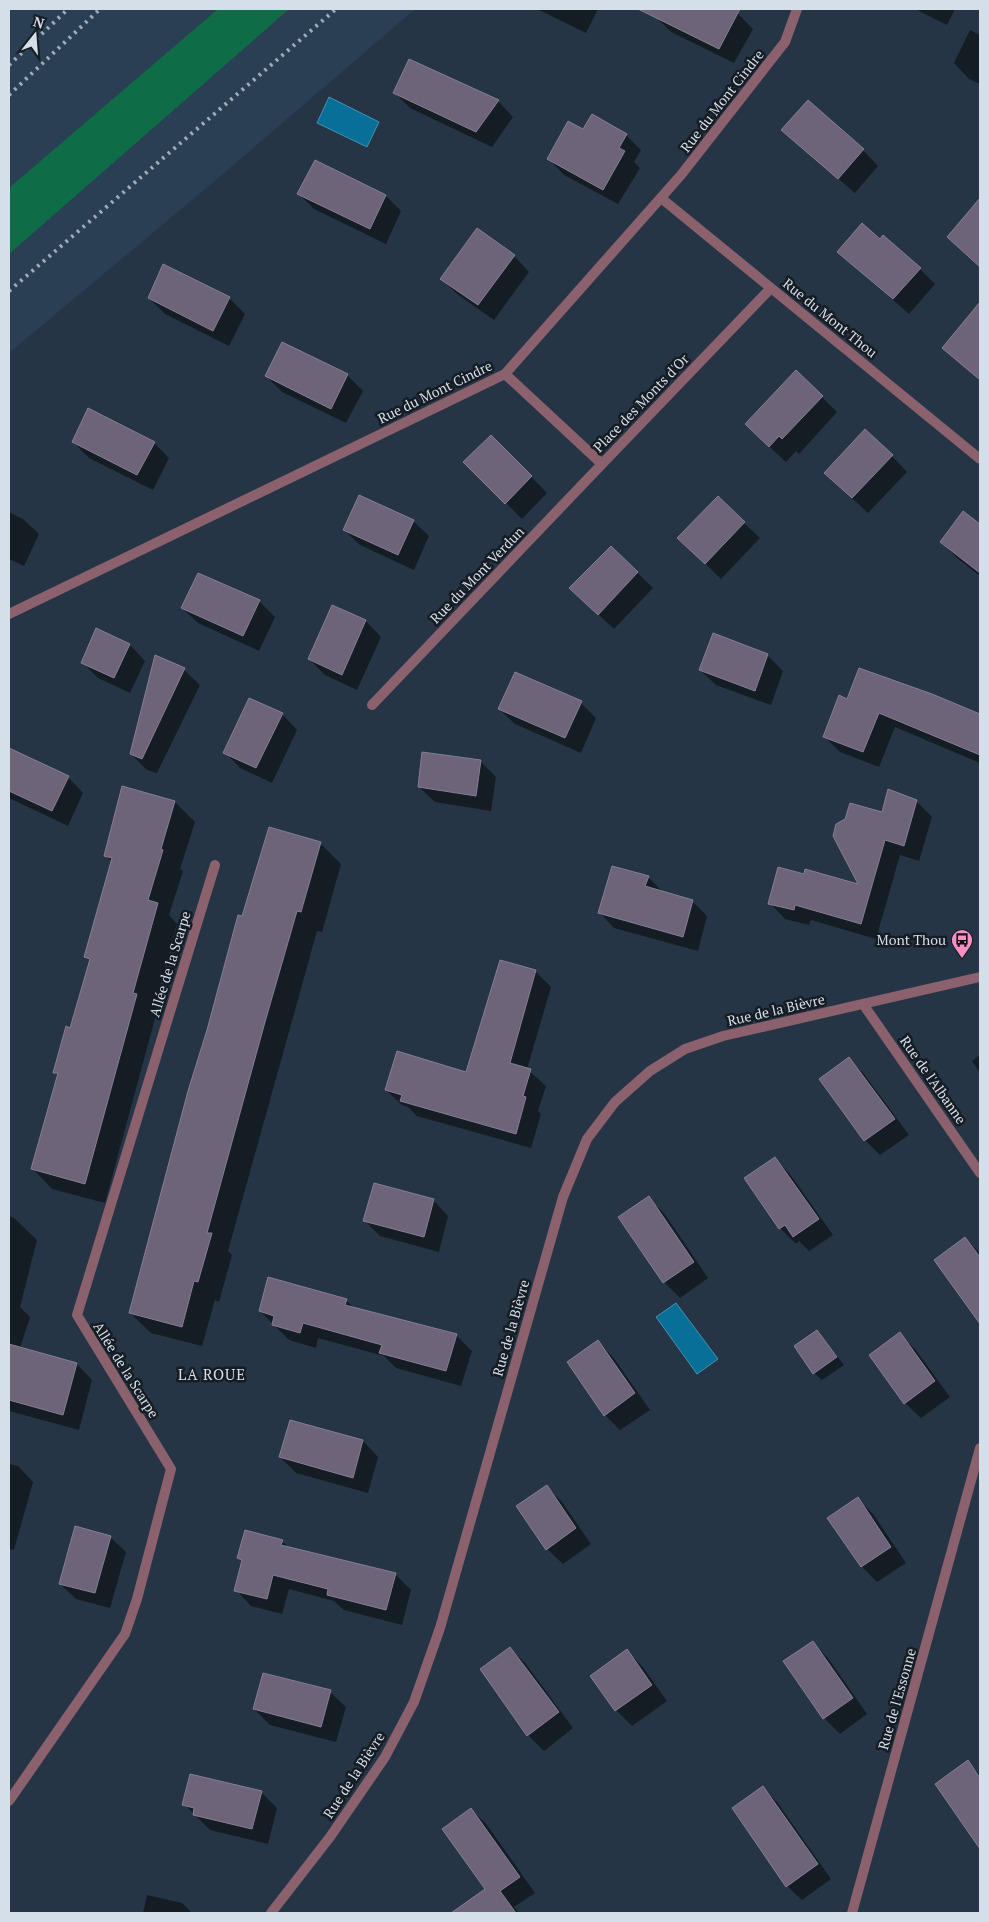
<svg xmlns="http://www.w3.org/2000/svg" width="989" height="1922" viewBox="0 0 989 1922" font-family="'PT Serif',serif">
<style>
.built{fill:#2b3f54}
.forest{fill:#0e6d46}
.water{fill:#087098;stroke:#4691b0}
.shadow{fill:#0007}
.building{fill:#6d647a;stroke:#877e95}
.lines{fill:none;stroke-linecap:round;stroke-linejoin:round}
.minor{stroke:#8c616e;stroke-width:10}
.rail{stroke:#a2adb9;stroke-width:4;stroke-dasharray:2.5 5;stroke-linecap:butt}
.labels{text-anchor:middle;stroke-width:5;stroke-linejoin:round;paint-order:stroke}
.street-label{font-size:14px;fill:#d5dfe9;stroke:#151c23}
.poi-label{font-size:14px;fill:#d5dfe9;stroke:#151c23;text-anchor:end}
.neighbourhood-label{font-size:15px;letter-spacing:1px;fill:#d5dfe9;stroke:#151c23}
</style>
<rect width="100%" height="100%" fill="#263545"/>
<path class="built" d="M9 9H415L210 185 9 353Z"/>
<path class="forest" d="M218 9H289L9 254V188Z"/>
<path class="water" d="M329 97 379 122 367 147 317 123Z
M676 1303 718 1359 697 1374 656 1317Z"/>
<path class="shadow" d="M537 9H598L586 33Z
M659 9H728L737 13 753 29 734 63 671 32 655 16Z
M915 9H955L947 25Z
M970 30 980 35V84L969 79 954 63Z
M410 60 498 101 513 117 492 147 410 108 395 93Z
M783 130 863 150 878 166 855 193Z
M583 131 626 135 641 150 634 162 640 168 618 204 564 175 549 159Z
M299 194 386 196 401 211 386 244 314 209Z
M971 211 980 219V267L948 237Z
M880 241 920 269 935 284 909 314 839 252Z
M514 256 529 272 494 320 457 294 442 279Z
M149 298H229L245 314 229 346 165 314Z
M967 320 980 332V381L944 348Z
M347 375 363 391 346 423 282 392 266 376Z
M822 397 837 412 799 454 796 451 786 462 762 440Z
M491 436 547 493 522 519 465 462Z
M73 442 154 443 169 458 153 490 89 458Z
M892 456 907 472 868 513 841 488Z
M9 512 23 519 39 534 24 566 9 559Z
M963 513 980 526V576L957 558 941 542Z
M413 521 429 536 414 570 360 545 344 530Z
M744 523 760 538 721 579 679 538Z
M611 547 653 588 614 629 586 603Z
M259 601 275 617 259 651 198 623 182 608Z
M366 621 381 637 357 690 325 675 309 659Z
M96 630 130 645 145 661 130 693 98 678 82 662Z
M767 655 783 671 771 705 716 685 700 670Z
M156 657 184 670 200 685 157 773 147 770 131 754Z
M931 695 980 716V763L895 727 879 767 840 752 825 737 848 700Z
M581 703 596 718 581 753 515 724 499 709Z
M282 714 297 730 272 783 240 768 225 752Z
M9 750 68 777 83 793 68 826 9 798Z
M480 761 496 777 491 811 435 802 419 787Z
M122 788 175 802 195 822 180 869 183 871 169 915 177 924 153 1012 156 1015 105 1203 52 1189 33 1169 58 1076 55 1072 71 1029 91 962 86 957 112 862 105 855Z
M916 801 932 817 919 861 900 855 876 939 811 920 809 925 785 919 770 903 805 875 861 886 883 813Z
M320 843 341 864 322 932 317 931 228 1251 232 1255 219 1302 215 1300 202 1346 151 1333 130 1313 243 918Z
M648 877 663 892 692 901 707 916 698 951 614 928 600 913Z
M535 971 551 987 527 1069 546 1086 538 1111 541 1114 531 1148 417 1116 408 1107 402 1105 386 1090 467 1073Z
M980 1055V1073L972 1061Z
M849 1059 864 1074 909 1135 880 1155 865 1140Z
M775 1159 790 1174 833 1235 809 1251 799 1241 796 1244 780 1228 746 1179Z
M648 1198 664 1213 708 1278 680 1298 664 1282Z
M433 1200 448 1216 439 1252 380 1236 365 1221Z
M9 1216 14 1218 37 1240 20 1307 30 1317 20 1348 77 1364 92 1380 79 1430 9 1411Z
M965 1238 980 1253V1318L970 1308Z
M346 1300 355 1309 456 1335 472 1351 461 1386 396 1368 384 1356 318 1338 316 1348 289 1340 260 1311Z
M817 1331 844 1365 822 1380 814 1373Z
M899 1334 915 1349 950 1397 921 1418 905 1403 871 1355Z
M598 1342 613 1357 650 1410 620 1430 605 1415Z
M291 1421 363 1441 378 1457 368 1493 296 1473 280 1457Z
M9 1464 18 1466 33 1482 14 1550 9 1549Z
M546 1486 562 1502 591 1544 563 1564 547 1549Z
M858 1499 873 1514 906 1563 877 1582 862 1567Z
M110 1537 126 1552 110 1608 76 1599 60 1584Z
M282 1541 289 1548 395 1574 411 1590 402 1625 344 1610 334 1601 289 1589 282 1614 251 1606 236 1590 243 1562 239 1558Z
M813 1643 828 1658 867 1714 840 1734 824 1718 784 1662Z
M510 1648 526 1664 573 1728 544 1751 528 1735 482 1669Z
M627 1651 642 1666 667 1701 632 1726 616 1710 591 1676Z
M330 1692 346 1707 336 1742 270 1725 254 1709Z
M968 1762 980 1775V1841L966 1826Z
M763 1788 777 1802 831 1879 802 1900 787 1886Z
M261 1792 277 1808 268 1844 210 1830 184 1804Z
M471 1809 487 1825 535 1893 514 1907 519 1913H467L462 1907 486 1889Z
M147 1895 182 1903 192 1913H143Z"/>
<path class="building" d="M638 9H740L719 49Z
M409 59 499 100 476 132 393 93Z
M808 100 864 149 838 179 781 130Z
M592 114 627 134 619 148 625 151 603 190 547 159 568 121 583 129Z
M315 160 386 195 370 229 297 194Z
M980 198V267L947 237Z
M862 223 880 239 883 235 921 268 893 299 837 252Z
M477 228 515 255 478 305 440 279Z
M163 264 230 297 213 331 148 298Z
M980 302V380L942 348Z
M282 342 348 374 331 409 265 376Z
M796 370 823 396 782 439 779 436 769 447 745 424Z
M88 408 155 442 137 475 72 442Z
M865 429 893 455 852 498 824 473Z
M491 435 532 476 505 504 463 462Z
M359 495 414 520 398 555 343 530Z
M718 496 745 522 705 564 677 538Z
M963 511 980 524V573L940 542Z
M611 546 638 572 598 615 569 588Z
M198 573 260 600 243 636 181 608Z
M332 605 366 620 342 675 308 659Z
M96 628 130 644 114 678 81 663Z
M713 633 768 654 755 691 699 670Z
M155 655 185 668 142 759 130 754Z
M859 668 932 694 980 714V755L879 713 863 752 823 737 839 695 847 699Z
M515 672 582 701 565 738 498 709Z
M249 698 283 713 256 768 223 753Z
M9 748 69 776 52 811 9 791Z
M422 752 481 760 476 796 418 787Z
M122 786 175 801 161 849 163 850 148 900 158 903 133 993 137 994 85 1184 31 1169 58 1073H53L66 1026 70 1028 90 959 84 957 112 858 104 856Z
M888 789 917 800 904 846 885 840 861 924 795 905 794 910 768 904 778 867 804 874 805 869 858 884 833 836 836 824 845 819 850 803 882 812Z
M269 827 321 842 301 912 297 911 265 1022 207 1233H212L198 1282 194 1281 182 1327 129 1313 188 1091 207 1030 238 915 242 916Z
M612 866 649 876 645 886 693 900 683 937 598 913Z
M500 960 536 970 510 1063 531 1069 523 1096 526 1097 516 1134 400 1101 402 1095 385 1090 397 1051 466 1072Z
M849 1057 895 1119 864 1141 819 1079Z
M775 1157 819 1219 793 1237 785 1225 779 1229 744 1178Z
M374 1183 434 1199 424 1237 363 1221Z
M649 1196 694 1262 663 1283 618 1217Z
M965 1237 980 1257V1324L934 1260Z
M268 1277 347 1299 345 1305 457 1334 446 1371 379 1353 382 1345 303 1323 300 1333 272 1325 274 1316 259 1311Z
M817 1330 837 1357 813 1374 794 1346Z
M900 1332 935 1381 904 1404 869 1355Z
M598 1340 635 1393 604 1416 567 1362Z
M9 1344 77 1363 63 1415 9 1400Z
M290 1420 363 1440 353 1478 279 1457Z
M547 1485 576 1528 546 1550 516 1506Z
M858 1497 891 1547 861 1567 827 1518Z
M75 1526 111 1536 95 1593 59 1584Z
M245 1530 283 1540 281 1545 396 1573 386 1610 327 1595 328 1589 273 1575 267 1599 234 1591 242 1560 237 1558Z
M813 1641 853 1698 823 1719 783 1661Z
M510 1647 559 1712 527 1736 480 1669Z
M627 1649 652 1685 615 1711 590 1676Z
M263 1673 331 1690 321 1727 253 1709Z
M968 1760 980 1778V1849L935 1784Z
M190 1774 262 1791 252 1829 193 1815 194 1808 182 1805Z
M763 1786 818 1864 786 1887 732 1808Z
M471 1808 520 1877 500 1891 516 1913H451L485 1889 442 1829Z"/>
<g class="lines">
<path class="minor" d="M661 198 980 459
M505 374 602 464 771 288
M9 614 505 374 681 175 785 42 797 9
M372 705 602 464
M863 1004 980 1173
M9 1801 125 1634 137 1599 171 1469 77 1315 215 865
M271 1913 330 1837 385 1757 414 1702 440 1628 563 1197 587 1139 615 1102 650 1071 685 1049 723 1036 980 977
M852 1913 980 1448"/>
<path class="rail" d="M9 65 68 9
M9 95 100 9
M9 291 336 9"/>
</g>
<defs>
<g id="bus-pin" transform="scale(1.125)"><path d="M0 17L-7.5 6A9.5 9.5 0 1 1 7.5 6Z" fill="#fa8fc6" stroke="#151c23"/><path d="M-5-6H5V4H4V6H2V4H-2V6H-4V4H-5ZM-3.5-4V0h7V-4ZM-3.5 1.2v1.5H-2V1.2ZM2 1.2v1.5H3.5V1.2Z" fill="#111"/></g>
</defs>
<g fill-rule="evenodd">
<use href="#bus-pin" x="962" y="940"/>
</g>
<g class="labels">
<g class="street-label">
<text transform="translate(722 101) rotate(-52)" y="5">Rue du Mont Cindre</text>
<text transform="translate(830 318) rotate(39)" y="5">Rue du Mont Thou</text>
<text transform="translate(435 392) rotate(-26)" y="5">Rue du Mont Cindre</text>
<text transform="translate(641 403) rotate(-46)" y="5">Place des Monts d'Or</text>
<text transform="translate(477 575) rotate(-46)" y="5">Rue du Mont Verdun</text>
<text transform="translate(170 964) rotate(-73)" y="5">Allée de la Scarpe</text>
<text transform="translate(776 1010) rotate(-13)" y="5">Rue de la Bièvre</text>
<text transform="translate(933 1080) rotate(55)" y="5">Rue de l'Albanne</text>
<text transform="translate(511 1328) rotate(-74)" y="5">Rue de la Bièvre</text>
<text transform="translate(126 1370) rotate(58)" y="5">Allée de la Scarpe</text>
<text transform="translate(897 1699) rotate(-74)" y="5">Rue de l'Essonne</text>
<text transform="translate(354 1775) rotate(-57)" y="5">Rue de la Bièvre</text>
</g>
<g class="poi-label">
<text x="946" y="945">Mont Thou</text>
</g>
<g class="neighbourhood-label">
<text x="212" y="1380">LA ROUE</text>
</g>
</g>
<rect width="989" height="1922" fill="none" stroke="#d5dfe9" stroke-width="20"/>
<g transform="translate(35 35) rotate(17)" stroke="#151c23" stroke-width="4" paint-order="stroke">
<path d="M0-4L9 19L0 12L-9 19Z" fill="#d5dfe9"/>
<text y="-8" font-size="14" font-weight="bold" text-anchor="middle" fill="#d5dfe9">N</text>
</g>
</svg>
